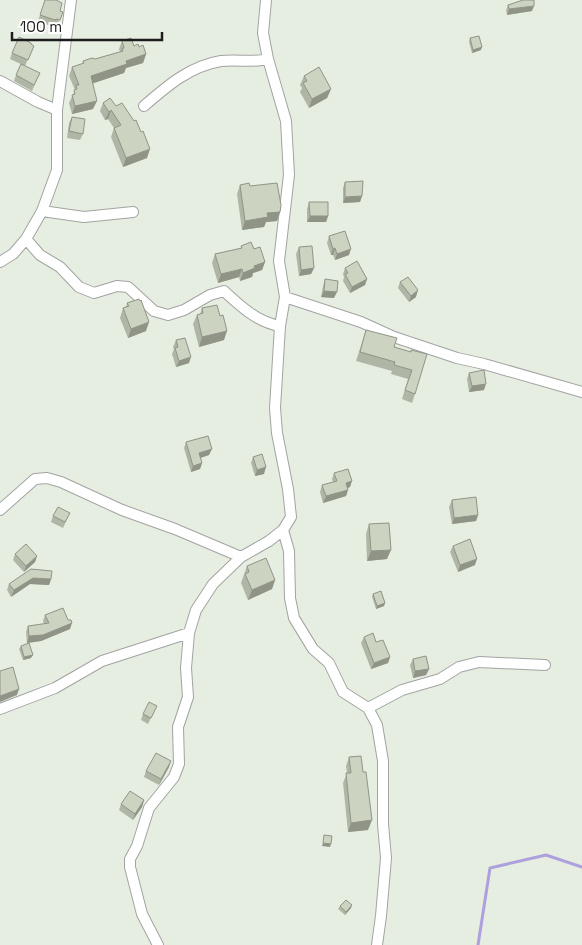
<svg xmlns="http://www.w3.org/2000/svg" width="582" height="945" viewBox="0 0 582 945" font-family="'Space Grotesk',sans-serif">
<style>
.lines{fill:none;stroke-linecap:round;stroke-linejoin:round}
.stream{stroke:#ada0dd;stroke-width:3}
.minor-casing{stroke:#a3a3a3;stroke-width:12}
.minor{stroke:#fff;stroke-width:10}
.wall{fill:#afb6a6}
.shaded-wall{fill:#8f9487}
.building{fill:#ccd4c1;stroke:#8f9487}
</style>
<rect width="100%" height="100%" fill="#e6eee1"/>
<g class="lines">
<path class="stream" d="M478 945 490 868 546 855 582 867"/>
<g class="minor-casing">
<path id="minor" d="M0 81 38 102 57 110
M144 106C167 86 190 66 221 61 237 59 253 63 268 59
M42 211 84 217 133 212
M26 239 40 255 60 267 79 287 94 293 117 286 128 287 154 311 168 315 184 310 210 295 224 291C240 306 257 322 280 326
M0 262 13 254 26 239 42 211 57 170V110L71 0
M285 297 361 322 394 337 457 358 484 364 582 392
M0 510 35 479 47 478 61 482 122 510 175 529 241 557
M283 530 289 551 290 598 294 618 313 649 329 663 343 692 368 708 377 725 383 761V824L386 858 381 916 377 945
M368 708 402 690 440 679 459 667 479 662 545 665
M0 709 55 688 102 661 189 633
M158 945 142 914 130 867V859L137 846 149 808 174 777 179 764 178 727 188 697 186 668 189 633 196 610 213 584 241 557 269 541 283 530 291 517 288 489 277 433 275 408 280 326 285 297 279 261 289 175 286 121 268 59 263 33 266 0"/>
</g>
<use href="#minor" class="minor"/>
</g>
<path class="wall" d="M45 0 60 11 63 12 57 26 54 25 53 27 38 21Z
M508 5 532 11 507 15 506 10Z
M470 38 481 50 472 53 469 42Z
M122 41 134 46 139 47 146 54 143 63 126 68 124 73 93 83V109L72 114 69 103 75 90 69 76 72 67 82 64 83 61 95 59 120 52 119 49Z
M31 44 34 46 25 66 10 59 12 53Z
M40 73 32 91 14 81 16 75Z
M304 76 331 89 327 98 309 108 300 92 302 88 300 85Z
M110 98 147 158 123 167 111 137 114 128 108 119 105 120 100 111 103 103Z
M72 117 83 134 80 140 67 138 69 123Z
M345 182 362 196 360 202 343 203V188Z
M240 185 250 186 280 212 277 221 266 222 264 227 242 230 237 194Z
M309 202 328 216 326 222H307V209Z
M329 236 349 255 335 260 333 255H331L327 243Z
M241 246 254 249 265 262 262 270 253 273 252 277 240 281 239 277 218 283 212 263 215 254 241 248Z
M299 247 314 268 311 274 299 276 296 254Z
M345 268 367 279 365 285 350 293 343 281 344 277 343 274Z
M325 279 334 298 321 297 323 286Z
M400 282 416 297 409 302 398 288Z
M127 303 146 331 128 338 120 318 123 308 126 307Z
M202 308 220 316 224 340 199 347 193 324 197 315 200 314Z
M366 330 394 347 411 352 415 394 412 403 402 399 408 379 391 374 392 371 356 361Z
M176 340 189 363 176 367 172 354 174 349 173 347Z
M469 373 484 390 469 392 467 379Z
M186 442 209 455 200 458 202 463 200 469 191 472 184 448Z
M253 457 264 474 255 476 251 463Z
M334 473 350 487 348 488 346 496 323 503 320 492 322 485 333 482 332 479Z
M452 500 478 515 476 521 452 524 449 507Z
M70 513 63 528 51 522 53 516Z
M369 524 387 559 367 561 366 534Z
M453 546 475 565 458 572 450 552Z
M15 554 37 556 35 562 24 572 13 560Z
M247 566 275 580 272 589 248 600 241 583Z
M51 579 49 585 30 584 11 597 7 590 9 584Z
M373 594 385 603 384 606 376 609 372 597Z
M45 615 70 629 41 641 27 643 26 632 28 626 44 624 43 621Z
M364 637 376 642 390 657 388 663 371 669 361 643Z
M21 646 31 658 23 660 19 649Z
M413 659 429 669 426 675 413 678 410 665Z
M154 712 148 724 141 720 143 714Z
M349 757 363 772 368 830 348 832 343 783 347 773 346 766Z
M169 767 159 785 144 777 146 771Z
M144 800 142 807 133 820 119 810 121 804Z
M340 906 351 908 345 915 338 909Z"/>
<path class="shaded-wall" d="M534 6 532 11 507 15 509 9Z
M482 47 481 50 472 53 473 50Z
M146 54 143 63 126 68 124 73 88 85 91 76 126 61Z
M331 89 327 98 309 108 312 99Z
M97 101 93 109 72 114 75 106Z
M111 110 108 119 105 120 109 112Z
M150 149 147 158 123 167 126 158Z
M362 196 360 202 343 203 345 197Z
M280 212 277 221 266 222 264 227 242 230 245 221 267 213Z
M310 216H328L326 222H307Z
M335 248 333 255H331L333 249Z
M351 249 349 255 335 260 337 254Z
M265 262 262 270 253 273 252 277 240 281 243 273 254 266Z
M314 268 311 274 299 276 301 270Z
M242 269 239 277 218 283 221 274Z
M367 279 365 285 350 293 352 287Z
M418 290 416 297 409 302 411 296Z
M324 291 337 292 334 298 321 297Z
M149 322 146 331 128 338 131 329Z
M227 331 224 340 199 347 202 337Z
M191 357 189 363 176 367 179 361Z
M486 384 484 390 469 392 472 386Z
M212 449 209 455 197 459 199 453Z
M202 463 200 469 191 472 193 466Z
M266 467 264 474 255 476 257 470Z
M352 481 350 487 344 489 346 483Z
M348 490 346 496 323 503 326 496Z
M478 515 476 521 452 524 454 518Z
M391 550 387 559 367 561 371 551Z
M37 556 35 562 24 572 26 566Z
M477 559 475 565 458 572 460 565Z
M33 578 51 579 49 585 30 584 11 597 14 590Z
M275 580 272 589 248 600 252 590Z
M385 603 384 606 376 609 377 606Z
M72 623 70 629 41 641 27 643 29 636Z
M33 655 31 658 23 660 24 657Z
M390 657 388 663 371 669 374 663Z
M429 669 426 675 413 678 415 671Z
M19 689 17 695 0 702V696Z
M171 761 169 767 159 785 161 779Z
M144 800 142 807 133 820 135 814Z
M372 820 368 830 348 832 351 823Z
M323 843 331 844 330 847 322 846Z
M352 905 351 908 345 915 346 912Z"/>
<path class="building" d="M45 0H56L62 3 60 11 63 12 60 20 56 19 55 20 40 15Z
M523 0H534V6L509 9 508 5Z
M479 36 482 47 473 50 470 38Z
M19 37 31 43V44L34 46 28 60 12 53Z
M131 38 134 46 138 44 139 47 143 45 146 54 126 61 127 64 91 76 97 101 75 106 72 95 75 94 74 90 77 89 76 85H79L72 67 84 63 83 61 92 58 95 59 123 51 122 49 124 48 122 41Z
M21 64 40 73 34 85 16 75Z
M319 67 331 89 312 99 303 83 307 81 304 76Z
M110 98 116 106 122 103 134 121 136 120 141 132 143 131 150 149 126 158 114 128 121 125 111 110 109 112 103 103Z
M72 117 85 119 83 134 69 131Z
M363 181 362 196 345 197V182Z
M249 183 250 186 277 183 281 205 280 212 267 213 268 217 245 221 240 185Z
M309 202H328V216H310Z
M345 231 351 249 337 254 335 248 333 249 329 236Z
M251 242 254 249 260 247 265 262 254 266 255 268 243 273 242 269 221 274 215 254 242 248 241 246Z
M312 246 314 268 301 270 299 247Z
M357 261 367 279 352 287 345 274 348 273 345 268Z
M408 277 418 290 411 296 400 282Z
M325 279 338 281 337 292 324 291Z
M139 299 140 301 141 300 149 322 131 329 123 308 129 306 127 303Z
M217 305 220 316 223 315 227 331 202 337 197 315 203 313 202 308Z
M366 330 397 338 394 347 411 352V350L427 354 415 394 405 390 412 370 394 365 395 362 360 352Z
M185 338 191 357 179 361 175 348 178 347 176 340Z
M484 370 486 384 472 386 469 373Z
M208 436 212 449 199 453 202 463 193 466 186 442Z
M262 454 266 467 257 470 253 457Z
M348 469 352 481 346 483 348 490 326 496 322 485 337 481 334 473Z
M476 497 478 515 454 518 452 500Z
M58 507 70 513 65 522 53 516Z
M389 523 391 550 371 551 369 524Z
M470 539 477 559 460 565 453 546Z
M26 544 37 556 26 566 15 554Z
M266 558 275 580 252 590 245 574 249 572 247 566Z
M31 569 52 571 51 579 33 578 14 590 9 584Z
M381 591 385 603 377 606 373 594Z
M63 608 68 620H71L72 623 43 635 29 636 28 626 49 623 45 615Z
M373 633 376 642 383 640 390 657 374 663 364 637Z
M29 643 33 655 24 657 21 646Z
M426 656 429 669 415 671 413 659Z
M13 667 19 689 0 696V671Z
M149 702 157 706 151 718 143 714Z
M156 753 171 761 161 779 146 771Z
M361 756 363 772H366L372 820 351 823 346 773H351L349 757Z
M130 791 144 800 135 814 121 804Z
M324 835 332 836 331 844 323 843Z
M346 900 352 905 346 912 340 906Z"/>
<path d="M12 32v8h150v-8" fill="none" stroke="#1c1c1c" stroke-width="2.5"/>
<text x="20" y="32" font-size="15" fill="#1c1c1c" stroke="#ffffff" stroke-width="4" paint-order="stroke">100 m</text>
</svg>
